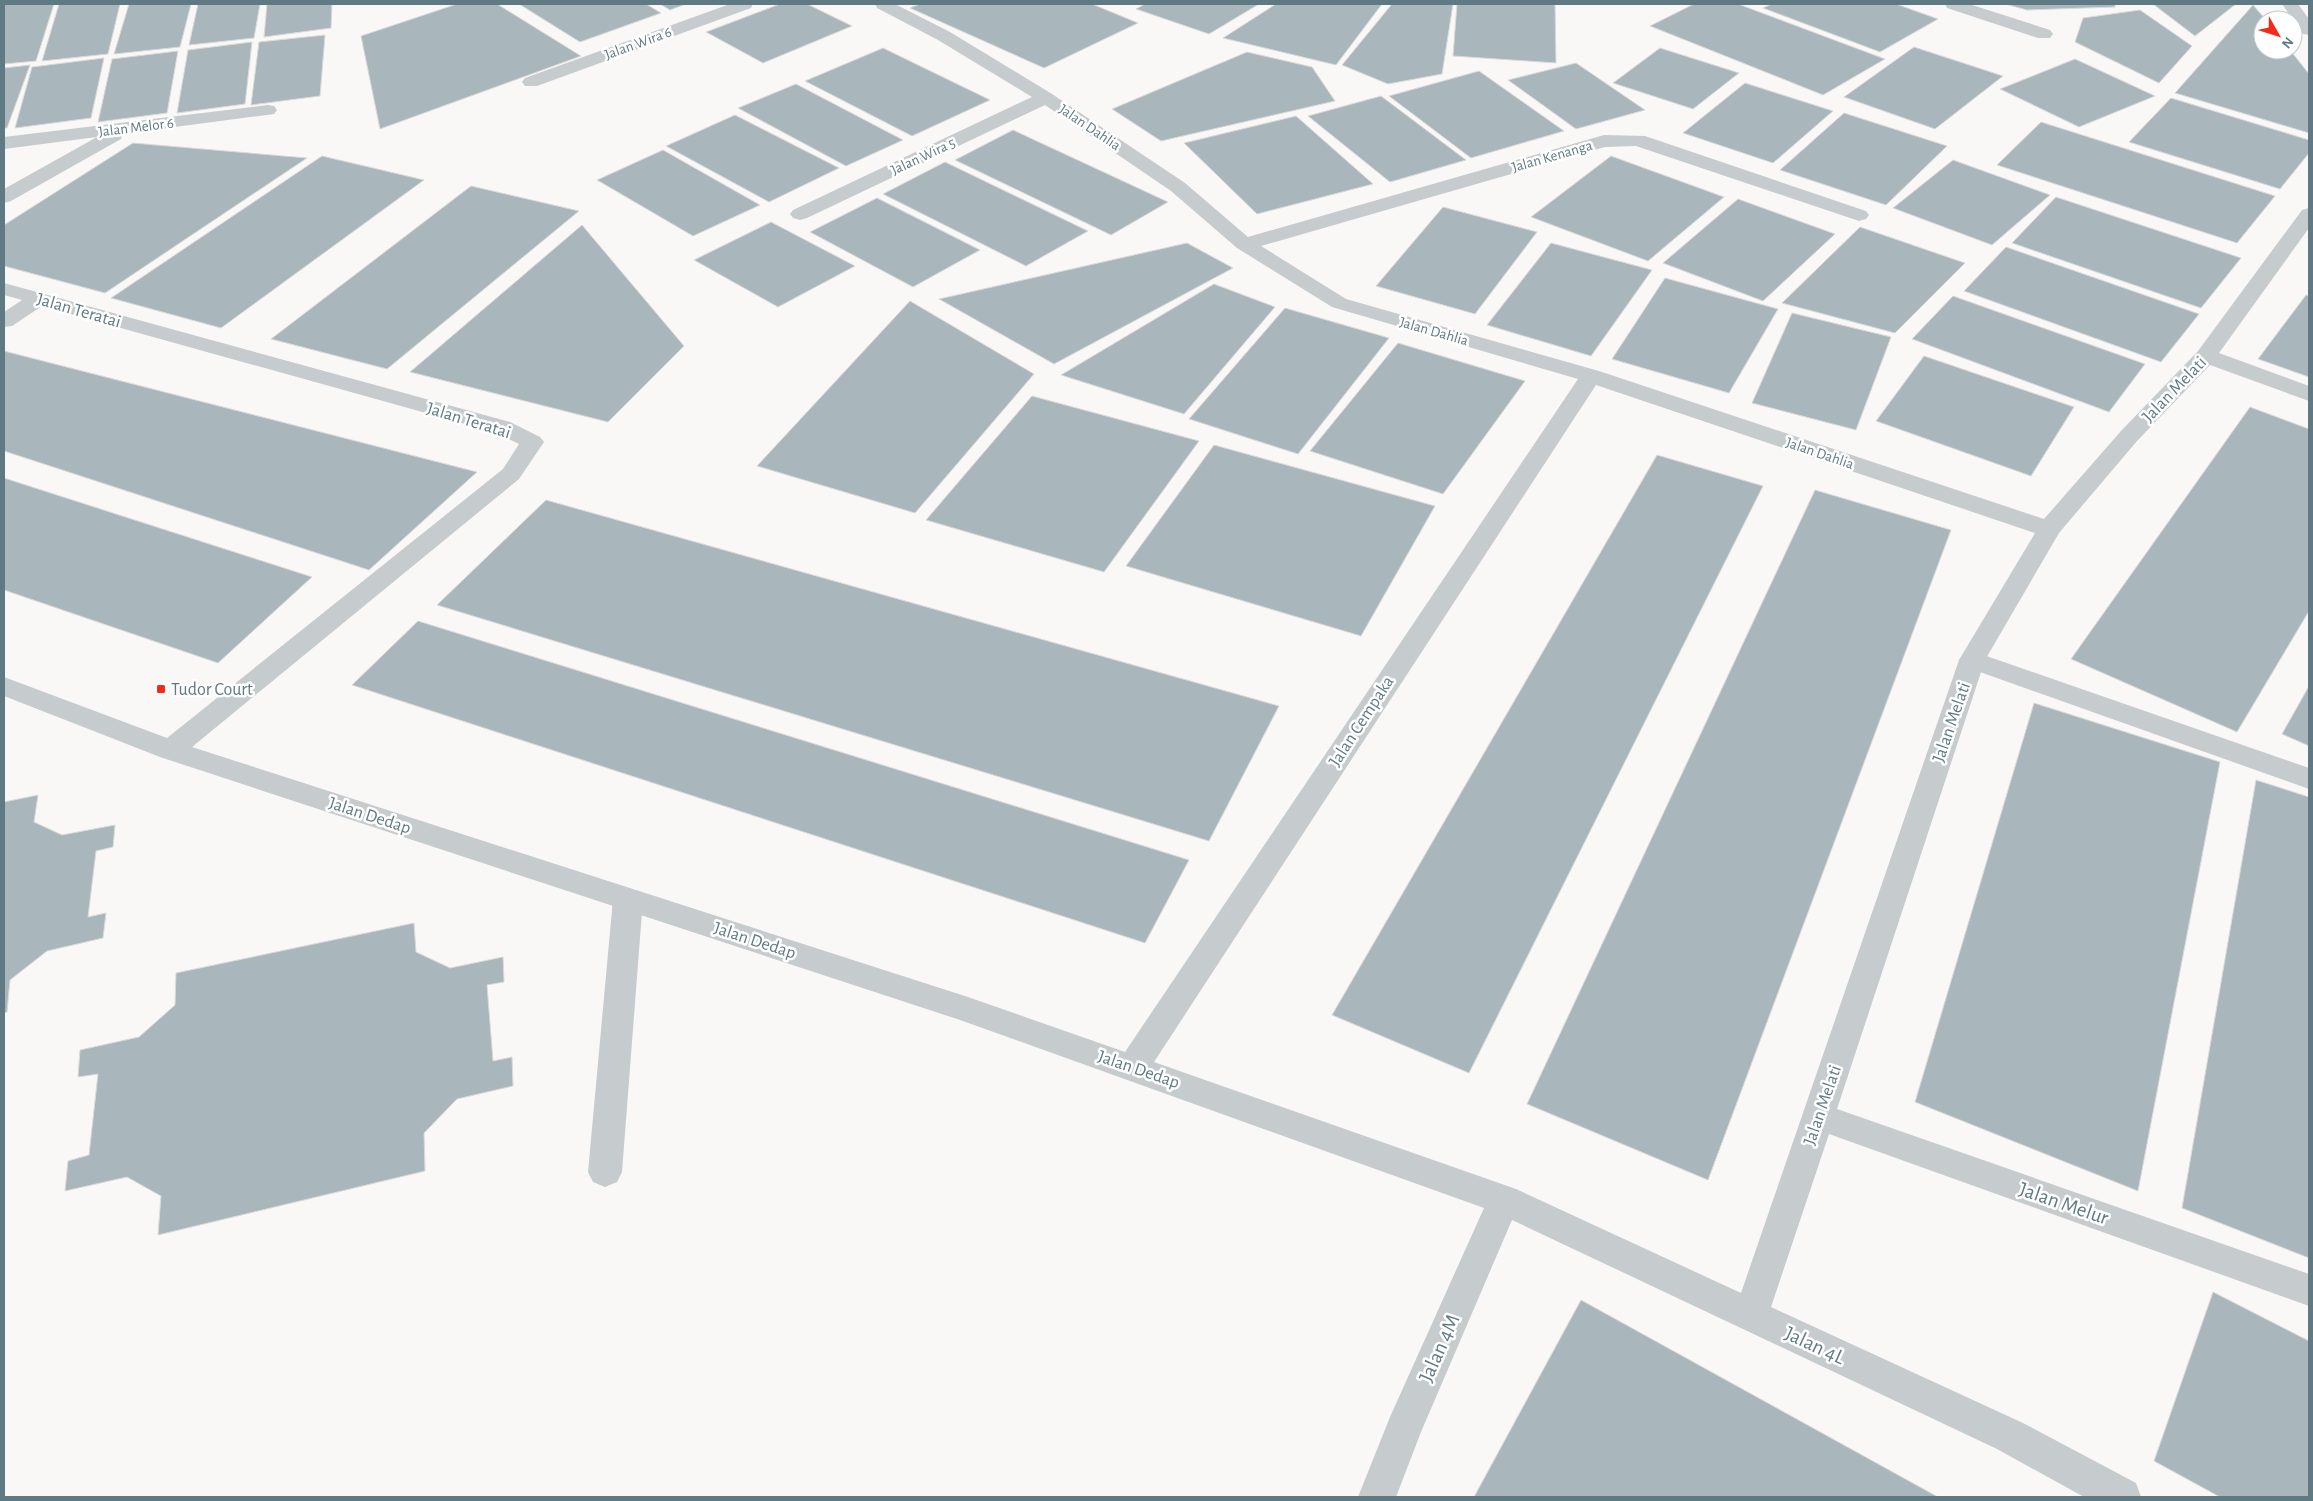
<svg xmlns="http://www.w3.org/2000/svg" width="2313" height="1501" viewBox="0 0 2313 1501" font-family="'Alegreya Sans',sans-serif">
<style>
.building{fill:#a9b6bb;stroke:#dadad8}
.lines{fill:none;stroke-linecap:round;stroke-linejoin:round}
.lane{fill:#c6cbce;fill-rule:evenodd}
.street{fill:#c6cbce;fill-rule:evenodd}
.poi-dot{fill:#f5291a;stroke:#fff;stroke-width:2}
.labels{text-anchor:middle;stroke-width:5;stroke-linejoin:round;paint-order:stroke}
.far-street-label{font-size:15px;fill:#607a84;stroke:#fff}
.street-label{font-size:18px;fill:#607a84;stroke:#fff}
.poi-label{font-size:18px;fill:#607a84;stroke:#fff;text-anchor:start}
.near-street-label{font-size:21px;fill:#607a84;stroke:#fff}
</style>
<rect width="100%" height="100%" fill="#f9f8f6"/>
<path class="building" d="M4 4H54L36 61 4 64Z
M59 4H120L108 54 42 61Z
M129 4H191L180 47 114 54Z
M198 4H260L254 38 189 45Z
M267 4H332L331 28 264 37Z
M457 4H497L581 56 380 129 361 36Z
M519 4H646L661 13 580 42Z
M660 4H686L670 10Z
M780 4H807L852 26 763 63 706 32Z
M920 4H1092L1138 23 1044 68 910 8Z
M1145 4H1259L1209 34 1136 9Z
M1276 4H1382L1336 65 1223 38Z
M1392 4H1453L1442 74 1388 84 1342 65Z
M1457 4H1555L1556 63 1453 56Z
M1694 4H1738L1885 59 1823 95 1650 26Z
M1772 4H1896L1938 19 1880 52 1763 8Z
M2005 4H2115V7L2027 10Z
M2153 4H2236L2195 36Z
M2253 5 2266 20H2263V50H2290L2309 74V133L2175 93Z
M2140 10 2192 46 2159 83 2075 42 2083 18Z
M325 35 320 96 251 105 259 42Z
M252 42 245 104 177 113 188 50Z
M1914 47 2003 76 1935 129 1844 97Z
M883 48 990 100 912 136 805 81Z
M1660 48 1739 73 1693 109 1613 83Z
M178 51 167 113 98 122 112 59Z
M1247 52 1312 67 1335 101 1161 141 1112 109Z
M104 58 91 118 15 128 32 67Z
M2075 59 2155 96 2079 127 2000 89Z
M1576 63 1645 110 1576 129 1508 80Z
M30 65 7 128H4V68Z
M1479 71 1564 131 1471 158 1389 96Z
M1745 83 1833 111 1773 163 1683 133Z
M796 84 903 140 846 166 738 108Z
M1381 96 1466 160 1390 182 1308 116Z
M2171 98 2309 140V153L2280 189 2129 142Z
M1844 113 1947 146 1886 205 1780 170Z
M735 115 839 168 769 202 666 146Z
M1296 116 1373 184 1257 214 1184 143Z
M2041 122 2275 196 2237 243 1997 165Z
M1013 130 1168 202 1111 235 955 160Z
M133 143 307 158 105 293 4 266V225Z
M663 150 760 205 693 236 597 180Z
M322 156 424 180 221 328 111 298Z
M1611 156 1724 197 1648 261 1531 217Z
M1953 160 2050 195 1992 245 1893 208Z
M945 162 1088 231 1026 266 883 194Z
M471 186 579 211 387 369 271 339Z
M2056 197 2241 258 2201 308 2012 243Z
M877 198 980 250 913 287 810 232Z
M1738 199 1835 234 1763 301 1663 263Z
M1443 207 1537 232 1475 314 1376 286Z
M771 222 855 266 778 307 694 260Z
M582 225 684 346 608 422 410 372Z
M1860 227 1965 263 1895 333 1782 303Z
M1187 243 1233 268 1054 364 939 299Z
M1551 243 1652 270 1591 356 1487 325Z
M2006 247 2199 314 2161 362 1964 291Z
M1665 278 1778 309 1729 393 1612 359Z
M1214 284 1275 307 1184 414 1061 375Z
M2306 295 2309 296V377L2258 359Z
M1953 296 2145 364 2109 412 1912 339Z
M910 301 1034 374 915 513 757 466Z
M1285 308 1389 338 1298 454 1189 419Z
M1792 313 1891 337 1856 430 1752 403Z
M1398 343 1525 381 1443 494 1310 451Z
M4 351 477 472 369 570 4 451Z
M1924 356 2074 407 2031 476 1876 421Z
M1032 396 1199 441 1104 572 926 520Z
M2250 407 2309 429V611L2237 732 2071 659Z
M1214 445 1435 506 1361 636 1126 566Z
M1657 455 1763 486 1469 1073 1332 1015Z
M4 478 312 577 218 663 4 590Z
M1815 490 1951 530 1708 1180 1527 1104Z
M546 500 1279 706 1209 841 437 605Z
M418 621 1189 860 1145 943 352 685Z
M2309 686V746L2282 734Z
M2034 703 2220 762 2138 1191 1915 1102Z
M2256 780 2309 797V1258L2182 1208Z
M38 795 34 822 62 835 115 825 113 847 96 851 88 917 106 913 103 938 47 951 10 980 7 1012 4 1013V802Z
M414 923 416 952 450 968 503 957 504 982 487 985 493 1061 512 1057 513 1086 457 1099 424 1133 425 1171 158 1235 161 1196 127 1177 65 1191 68 1161 89 1155 98 1074 78 1077 80 1050 139 1037 175 1005 176 973Z
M2213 1292 2309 1341V1497H2220L2154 1461Z
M1581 1300 1938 1497H1474Z"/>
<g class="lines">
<path class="lane" d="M1972 651 2309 768V789L1963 666 1959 660 1963 654Z
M628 888 638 891 643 899 622 1172 617 1182 605 1187 593 1182 588 1172 613 899 618 891Z"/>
<path class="street" d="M730 4H753L751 8 537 86H525L522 82 525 78Z
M875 4H895L950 32 1052 94 1185 183 1248 237 1604 135 1645 136 1866 211 1869 215 1866 219 1859 221 1636 146 1605 147 1261 246 1346 299 1599 371 2044 519 2121 431 2198 351 2302 210 2309 208V228L2219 353 2309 386V401L2210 365 2137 441 2059 533 1985 660 1837 1109 2309 1274V1306L1829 1134 1771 1307 2023 1423 2136 1483 2141 1497H2084L1997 1449 1512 1220 1421 1432 1396 1497H1358L1390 1417 1484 1208 960 1020 160 757 4 696V677L167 738 503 469 519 444 494 432 42 306 12 326 4 327V312L22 300 4 295V283L510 422 540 437 544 442 519 479 192 747 968 997 1125 1052 1578 379 1332 307 1237 248 1171 191 1045 105 807 218 800 220 793 218 790 214 793 210 1032 97 938 40 877 8ZM1596 385 2035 533 1959 660 1741 1293 1516 1189 1154 1062Z
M1945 4H1969L2050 30 2053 34 2050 38H2038L1947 8Z
M2282 4H2298L2309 19V35L2303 34Z
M268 105 274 106 277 110 274 114 122 134 121 139 11 201 4 203V189L97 137 4 149V137Z"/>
</g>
<rect class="poi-dot" x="156" y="684" width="10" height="10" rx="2.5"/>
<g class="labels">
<g class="far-street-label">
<text transform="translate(638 43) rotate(-20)" y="5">Jalan Wira 6</text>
<text transform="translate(136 127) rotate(-7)" y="5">Jalan Melor 6</text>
<text transform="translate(1090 127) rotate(34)" y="5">Jalan Dahlia</text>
<text transform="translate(923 156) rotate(-25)" y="5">Jalan Wira 5</text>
<text transform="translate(1552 156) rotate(-16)" y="5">Jalan Kenanga</text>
<text transform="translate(1434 331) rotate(16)" y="5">Jalan Dahlia</text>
<text transform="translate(1820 453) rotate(19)" y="5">Jalan Dahlia</text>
</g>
<g class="street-label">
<text transform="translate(79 310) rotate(16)" y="6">Jalan Teratai</text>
<text transform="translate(2174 389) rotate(-46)" y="6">Jalan Melati</text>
<text transform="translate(469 420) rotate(17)" y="6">Jalan Teratai</text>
<text transform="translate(1361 721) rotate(-57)" y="6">Jalan Cempaka</text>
<text transform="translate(1951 722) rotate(-71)" y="6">Jalan Melati</text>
<text transform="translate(370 815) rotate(18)" y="6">Jalan Dedap</text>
<text transform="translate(755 940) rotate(18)" y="6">Jalan Dedap</text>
<text transform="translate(1139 1069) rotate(19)" y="6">Jalan Dedap</text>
<text transform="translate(1822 1105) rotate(-71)" y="6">Jalan Melati</text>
</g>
<g class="poi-label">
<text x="171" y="695">Tudor Court</text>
</g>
<g class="near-street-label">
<text transform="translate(2064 1203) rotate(19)" y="7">Jalan Melur</text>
<text transform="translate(1815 1345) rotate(25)" y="7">Jalan 4L</text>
<text transform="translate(1439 1348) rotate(-66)" y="7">Jalan 4M</text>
</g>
</g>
<rect width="2313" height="1501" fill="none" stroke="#607a84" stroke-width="10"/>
<g transform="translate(2278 35) rotate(129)"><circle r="24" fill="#ffffff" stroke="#bfcace"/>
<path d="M0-4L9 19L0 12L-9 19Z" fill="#f5291a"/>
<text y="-8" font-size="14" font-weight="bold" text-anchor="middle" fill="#607a84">N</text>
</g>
</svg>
